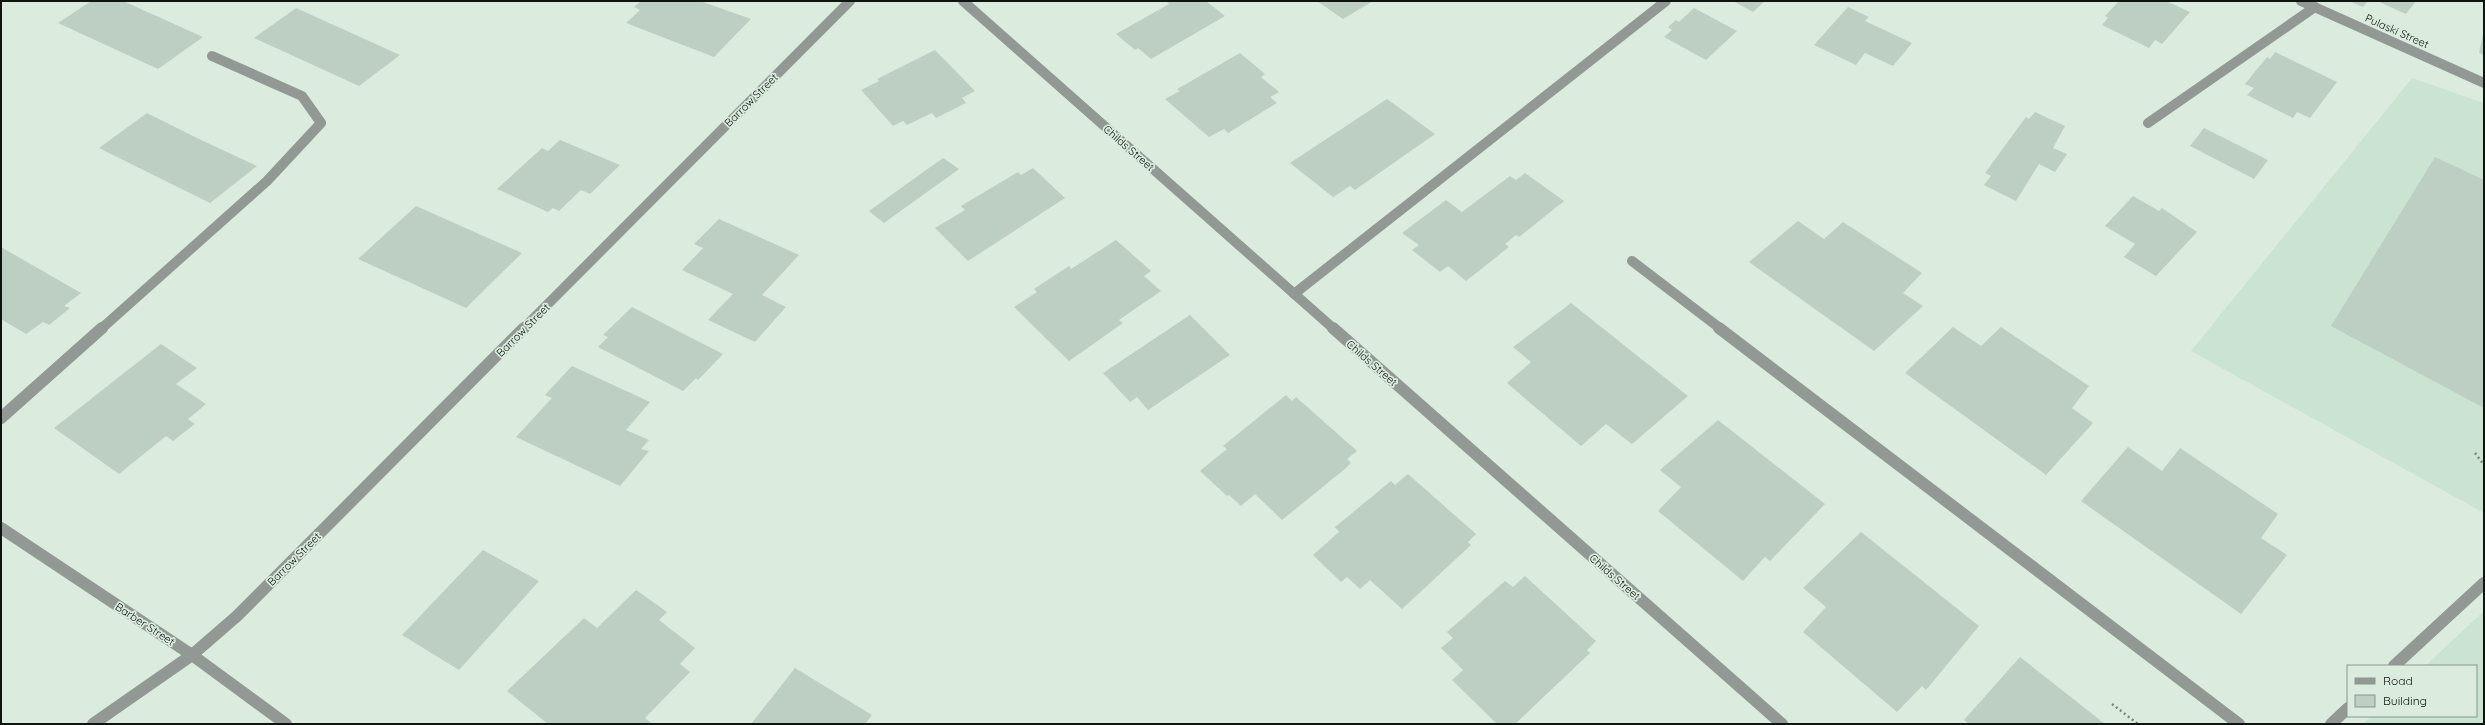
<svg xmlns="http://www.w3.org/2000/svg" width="2485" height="725" viewBox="0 0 2485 725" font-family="Quicksand,sans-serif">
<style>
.built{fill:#cbe4d1}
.building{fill:#bdcec2}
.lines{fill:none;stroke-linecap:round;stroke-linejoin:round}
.path{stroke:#79857c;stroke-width:2.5;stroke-dasharray:2 3;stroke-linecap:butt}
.service-far1{stroke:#929994;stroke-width:10}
.service{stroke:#929994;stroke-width:12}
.minor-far1{stroke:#929994;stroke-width:10}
.minor{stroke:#929994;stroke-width:12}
.tertiary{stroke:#929994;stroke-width:12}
.labels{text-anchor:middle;stroke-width:3.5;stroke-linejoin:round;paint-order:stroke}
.street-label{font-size:11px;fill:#0e140f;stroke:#dbecdf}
</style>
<rect width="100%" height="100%" fill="#dbecdf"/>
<path class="built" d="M2412 78 2484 103V513L2191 351Z
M2484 611V724H2363L2371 716H2476V666H2425Z"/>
<path class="building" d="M91 1H123L203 37 158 69 58 23Z
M641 1H700L751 19 714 57 626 23 640 10 634 7Z
M1166 1H1206L1225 16 1151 59 1138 48 1135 50 1116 34 1169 4Z
M1317 1H1373L1343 19Z
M1733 1H1765L1753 12Z
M2119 1H2166L2190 12 2162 44 2155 40 2149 48 2102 25 2108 18 2105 16Z
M2349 1H2368L2363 7Z
M2377 1H2416L2406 14Z
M1848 7 1869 17 1865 21 1912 43 1893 66 1865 53 1856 65 1814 45Z
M296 8 400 55 359 86 254 38Z
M1694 8 1737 31 1706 60 1664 37 1672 30 1668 27 1676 20 1679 22Z
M2483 34H2484V55L2479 53Z
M935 50 975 91 962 98 966 103 936 118 932 113 907 125 903 121 893 126 861 90 879 81 877 79Z
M2275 52 2337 82 2310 118 2297 112 2293 118 2247 95 2254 88 2245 84 2267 57 2270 59Z
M1240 53 1265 74 1261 77 1279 92 1270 97 1277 103 1228 133 1224 129 1209 137 1165 99 1180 91 1177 89 1186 84Z
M1387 99 1435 134 1355 190 1350 186 1333 197 1290 163Z
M2035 112 2065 126 2053 148 2067 154 2055 172 2039 164 2016 201 1984 185 1991 176 1985 173 2026 117 2029 119Z
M147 113 199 139 257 166 210 203 99 148Z
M2204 128 2268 160 2254 179 2190 146Z
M560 140 620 165 590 194 581 190 559 211 553 208 548 212 497 189 542 148 548 151Z
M2435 157 2484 180V408L2331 326Z
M943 158 959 169 884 223 869 211Z
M1033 168 1065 198 968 261 935 228 965 210 961 206 1018 172 1021 175Z
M1525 173 1564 201 1519 237 1516 235 1505 244 1509 247 1466 281 1448 266 1440 272 1412 250 1419 245 1402 233 1446 200 1462 212 1510 176 1516 180Z
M2133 196 2159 211 2162 208 2197 232 2156 276 2124 257 2135 244 2105 226Z
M416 206 522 253 466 308 358 259Z
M719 219 799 255 762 295 786 307 755 342 708 320 733 294 682 270 703 248 694 244Z
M1798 221 1824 239 1843 222 1922 273 1903 293 1923 306 1874 351 1749 262Z
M1116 240 1151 271 1144 276 1161 291 1119 320 1123 323 1069 361 1014 307 1037 292 1034 289 1069 266 1071 269Z
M1 247 81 293 64 306 70 308 49 325 43 322 26 334 1 319Z
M1571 303 1688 396 1632 444 1606 424 1581 446 1507 383 1531 362 1513 347Z
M632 307 678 331 723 354 698 380 696 378 683 391 598 347 608 337 603 335Z
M1190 315 1230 355 1148 410 1137 397 1130 402 1103 373Z
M1953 327 1981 346 2001 327 2089 386 2072 408 2093 423 2046 475 1905 373Z
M161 344 197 368 176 384 206 404 188 419 195 424 173 441 166 436 119 474 54 428Z
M572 366 650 402 626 430 649 440 641 449 649 451 620 486 516 437 552 398 545 395Z
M1286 395 1292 401 1296 397 1357 451 1347 459 1351 463 1346 468 1282 520 1255 494 1241 506 1229 495 1227 496 1200 471 1227 449 1223 446Z
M1718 420 1825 504 1770 561 1765 557 1743 581 1658 511 1681 487 1660 470Z
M2128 447 2162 471 2180 448 2278 514 2261 538 2287 555 2241 614 2081 501Z
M1408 474 1476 534 1468 542 1471 545 1402 609 1370 580 1360 589 1347 577 1341 582 1313 555 1339 532 1335 527 1391 481 1395 485Z
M1861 532 1979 626 1926 690 1922 686 1897 712 1803 632 1826 607 1803 588Z
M483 550 539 581 459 670 402 635Z
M1525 576 1596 641 1587 650 1590 653 1515 724H1497L1452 680 1463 670 1441 648 1453 638 1447 632 1505 581 1513 587Z
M636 590 667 612 659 620 695 648 680 664 690 672 645 718 653 724H548L507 691 584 618 597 628Z
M2020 657 2105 724H1969L1964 720Z
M795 668 872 715 865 724H751Z"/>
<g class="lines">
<path class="path" d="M2475 453 2484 465
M2112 704 2138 724"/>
<path class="service-far1" d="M2148 123 2315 7
M1632 261 1721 329
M1294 294 1666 1
M101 329 267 181 321 123 302 96 212 56"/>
<path class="service" d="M1719 328 2239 724
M1 418 102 328
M2394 666 2484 583
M93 724 192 655
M2331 724 2348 708"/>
<path class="minor-far1" d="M963 1 1334 329
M2301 1 2484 83
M523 329 850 1"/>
<path class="minor" d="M1333 328 1782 724
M192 655 237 616 524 328"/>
<path class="tertiary" d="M1 528 192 655 286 724"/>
</g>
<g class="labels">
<g class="street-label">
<text transform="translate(2397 31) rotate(24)" y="4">Pulaski Street</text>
<text transform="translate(751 100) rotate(-45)" y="4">Barrow Street</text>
<text transform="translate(1129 148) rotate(41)" y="4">Childs Street</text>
<text transform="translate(523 330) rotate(-45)" y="4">Barrow Street</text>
<text transform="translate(1372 363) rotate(41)" y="4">Childs Street</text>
<text transform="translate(294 559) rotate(-45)" y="4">Barrow Street</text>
<text transform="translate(1615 577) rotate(41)" y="4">Childs Street</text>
<text transform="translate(145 624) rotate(33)" y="4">Barber Street</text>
</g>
</g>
<rect width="2485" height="725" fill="none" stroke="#0e140f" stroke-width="4"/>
<rect x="2347" y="665" width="130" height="52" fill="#dbecdf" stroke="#89968c"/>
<rect x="2355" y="678" width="20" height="6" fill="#929994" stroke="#89968c"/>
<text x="2383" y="685" font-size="12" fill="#0e140f">Road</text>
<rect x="2355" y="695" width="20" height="12" fill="#bdcec2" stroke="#89968c"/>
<text x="2383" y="705" font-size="12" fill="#0e140f">Building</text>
</svg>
